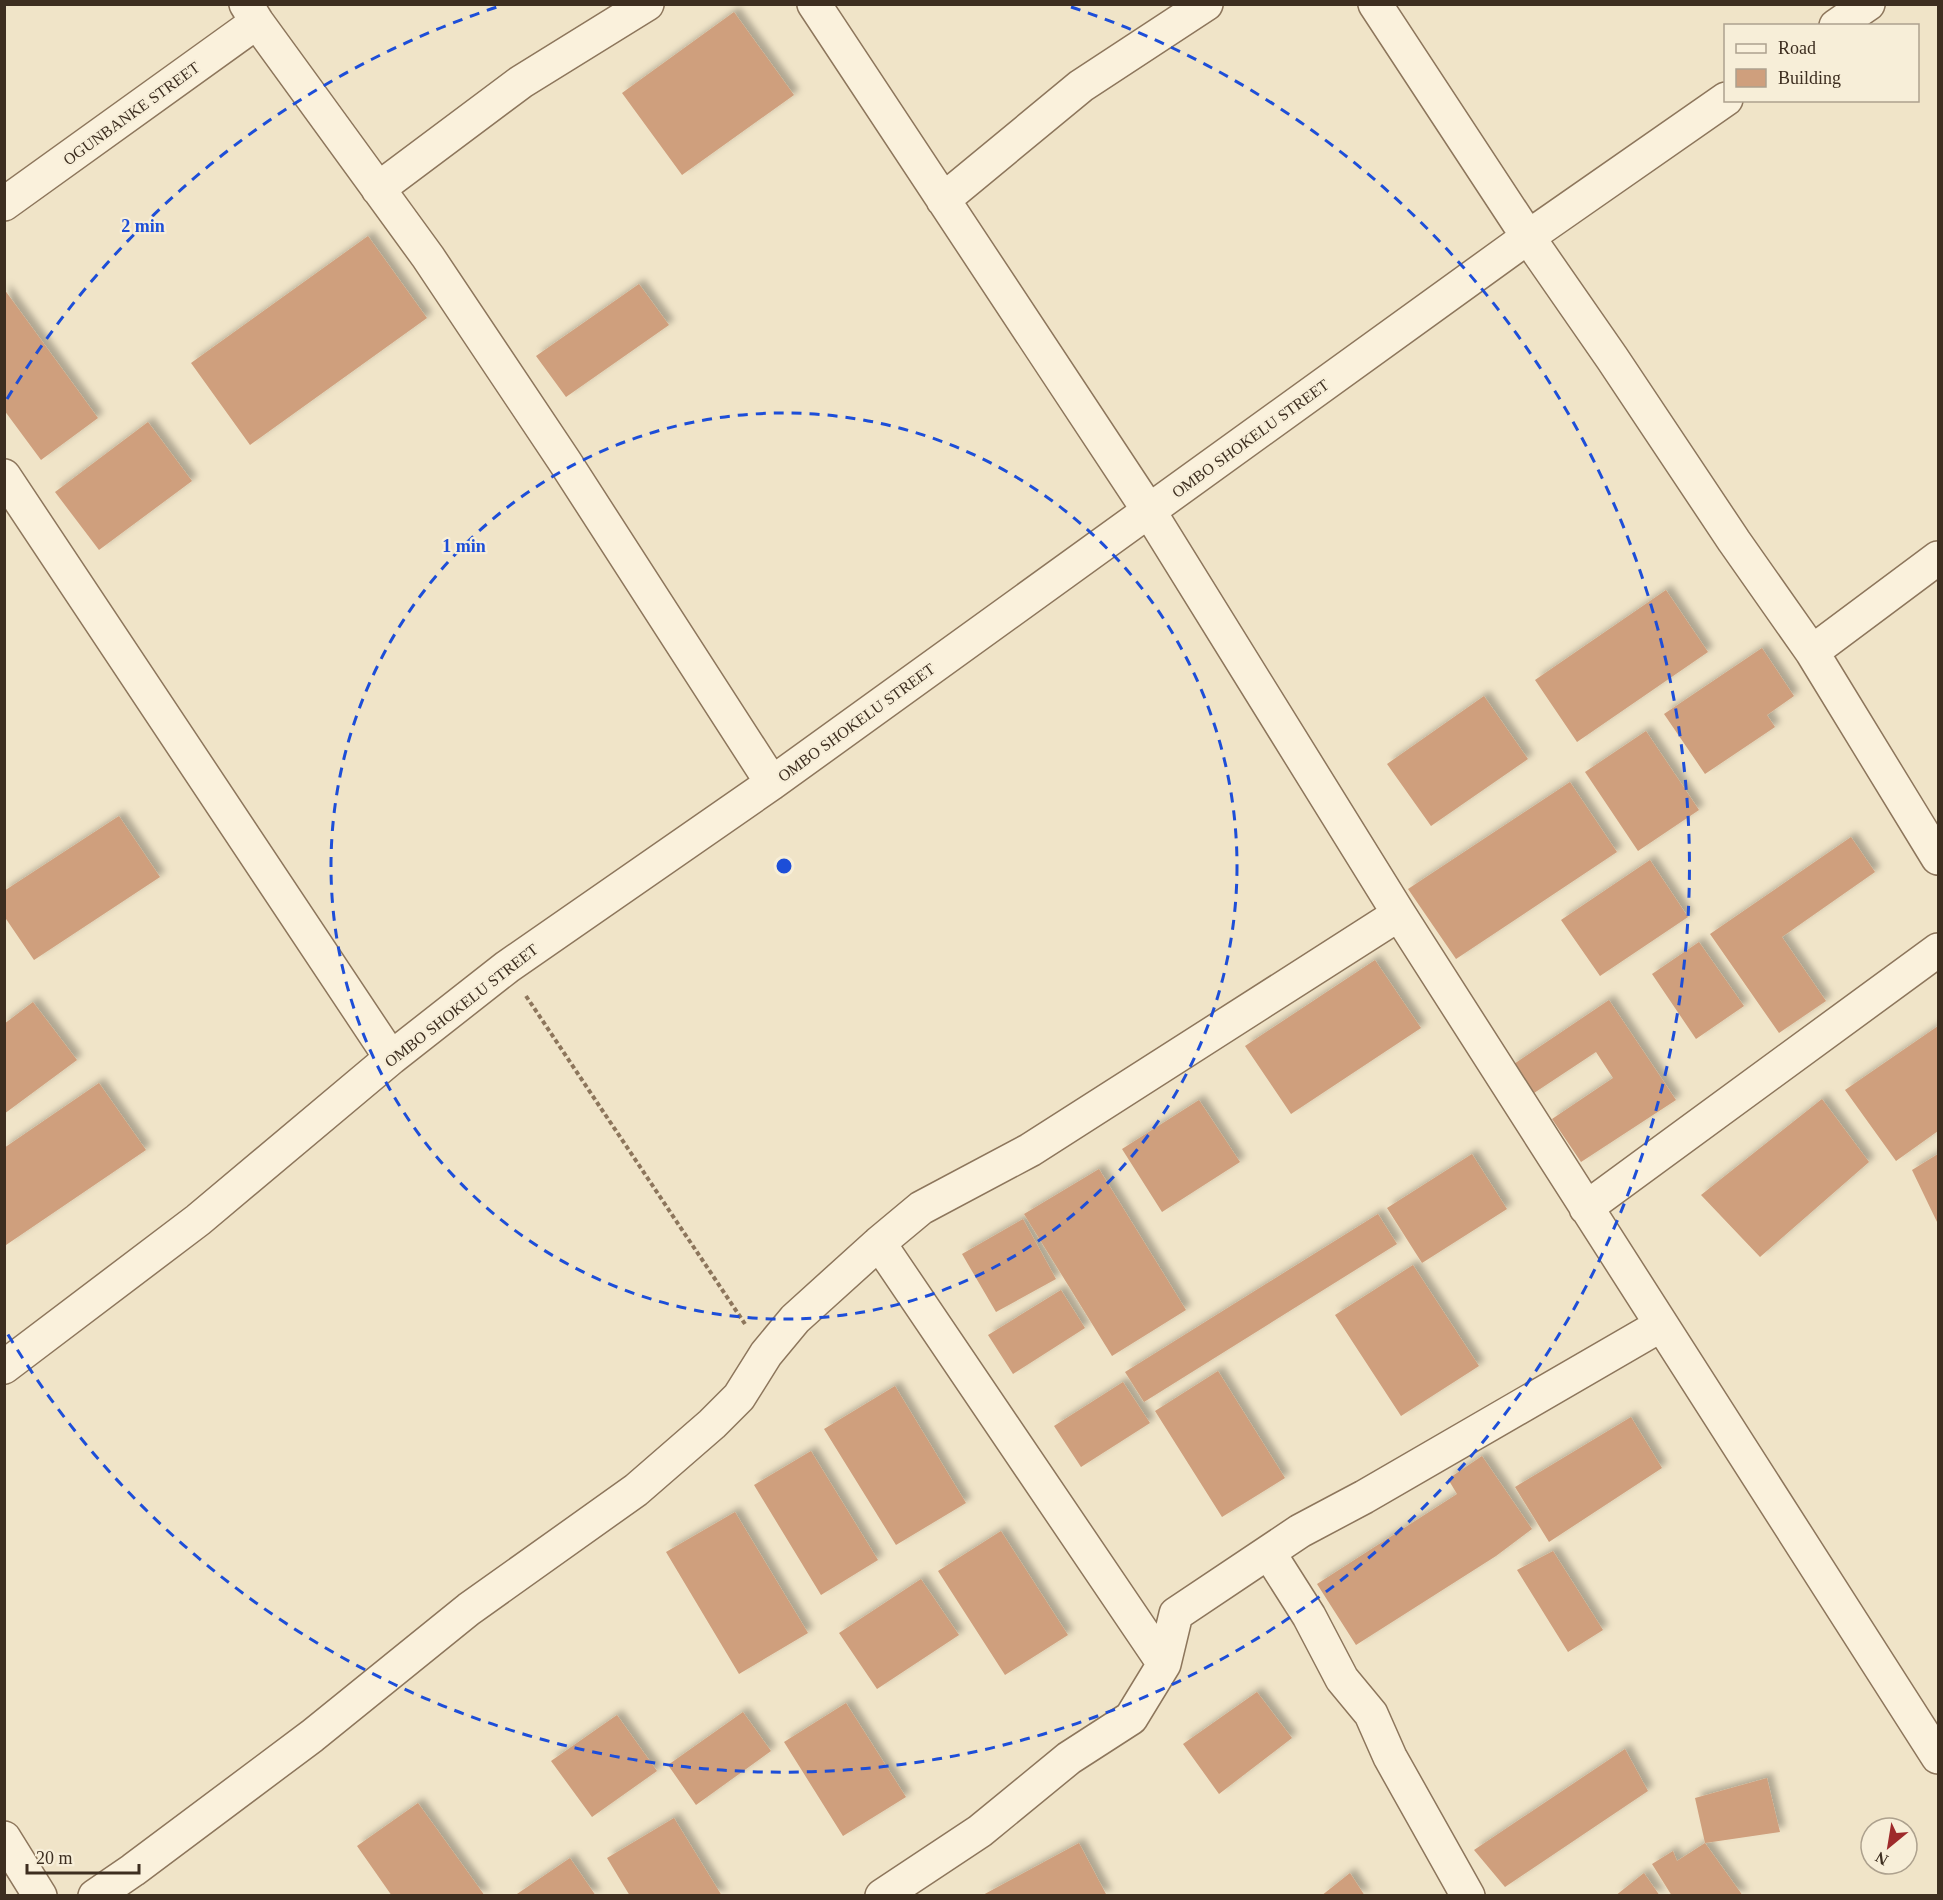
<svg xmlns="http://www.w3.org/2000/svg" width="1943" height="1900" viewBox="0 0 1943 1900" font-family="'Times New Roman',serif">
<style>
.building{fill:#cf9f7d;filter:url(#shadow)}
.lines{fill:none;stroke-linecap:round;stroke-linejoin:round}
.minor-casing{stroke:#8d765c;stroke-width:36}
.path{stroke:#8d765c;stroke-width:4;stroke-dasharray:4.5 3;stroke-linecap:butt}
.minor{stroke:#faf1dc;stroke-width:33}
.ring{fill:none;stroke:#1d4ed8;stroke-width:3;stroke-dasharray:10 8}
.labels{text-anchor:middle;stroke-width:4.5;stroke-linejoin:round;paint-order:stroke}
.street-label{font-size:16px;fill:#3d2e20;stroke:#f7eed8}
.centre{fill:#1d4ed8;stroke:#f7eed8;stroke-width:3}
.ring-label{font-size:18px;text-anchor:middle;font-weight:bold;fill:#1d4ed8;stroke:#f7eed8;stroke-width:4.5;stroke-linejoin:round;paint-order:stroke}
</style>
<defs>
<filter id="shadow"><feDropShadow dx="5.5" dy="-5.5" stdDeviation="3" flood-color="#0004"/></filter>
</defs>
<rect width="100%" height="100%" fill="#f0e4c8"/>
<path class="building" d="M734 12 794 95 682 175 622 93Z
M368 236 427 318 250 445 191 363Z
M639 284 669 325 566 397 536 356Z
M4 289 98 418 41 460 4 410Z
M148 422 192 481 99 550 55 492Z
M1666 590 1708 652 1577 742 1535 680Z
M1762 648 1794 696 1767 715 1775 727 1705 774 1664 714Z
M1484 696 1528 759 1431 826 1387 764Z
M1646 731 1699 810 1638 851 1585 772Z
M1570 782 1617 852 1456 959 1408 889Z
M119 816 160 877 34 960 4 916V891Z
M1851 837 1875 872 1782 937 1826 1001 1779 1033 1710 934Z
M1650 860 1688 917 1600 976 1561 920Z
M1699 942 1744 1006 1696 1039 1652 974Z
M1375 960 1421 1028 1291 1114 1245 1046Z
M1609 1000 1676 1100 1581 1162 1552 1119 1613 1078 1596 1052 1531 1095 1511 1066Z
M33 1002 77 1060 4 1114V1024Z
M1938 1026V1131L1896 1161 1845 1090Z
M99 1083 146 1150 6 1245 4 1148Z
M1822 1099 1869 1162 1760 1257 1701 1195Z
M1199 1100 1240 1162 1162 1212 1122 1149Z
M1472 1154 1507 1209 1422 1263 1387 1208Z
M1938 1154V1224L1912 1170Z
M1099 1169 1186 1310 1112 1356 1024 1214Z
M1378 1214 1397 1244 1144 1402 1125 1372Z
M1023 1219 1056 1279 996 1312 962 1254Z
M1413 1265 1479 1366 1401 1416 1335 1315Z
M1061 1290 1085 1328 1013 1374 988 1335Z
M1218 1371 1285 1478 1222 1517 1155 1411Z
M1123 1382 1150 1423 1081 1467 1054 1426Z
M895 1386 966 1503 896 1545 824 1429Z
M1631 1417 1662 1468 1549 1542 1515 1487Z
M811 1451 878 1560 821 1595 754 1485Z
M1482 1456 1532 1529 1496 1556 1356 1645 1317 1584 1457 1494 1448 1479Z
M735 1512 808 1633 739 1674 666 1552Z
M1001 1531 1068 1635 1005 1675 938 1571Z
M1553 1551 1603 1630 1568 1652 1517 1570Z
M921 1579 959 1635 877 1689 839 1633Z
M1257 1692 1292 1738 1219 1794 1183 1744Z
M846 1703 906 1797 843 1836 784 1742Z
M743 1712 771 1751 696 1805 668 1765Z
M617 1715 657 1771 592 1817 551 1761Z
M1625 1749 1648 1791 1505 1887 1474 1850Z
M1767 1778 1780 1832 1705 1843 1695 1798Z
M418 1803 485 1896H392L357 1846Z
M674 1818 722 1896H630L607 1858Z
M1079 1843 1107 1896H981Z
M1705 1843 1743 1896H1672L1652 1864 1673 1851 1677 1861Z
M570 1858 596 1896H514Z
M1350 1873 1365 1896H1321Z
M1644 1873 1660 1896H1615Z"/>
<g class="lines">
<g class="minor-casing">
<path id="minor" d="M246 4 257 22 428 257 565 462 772 783
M814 4 1149 511 1399 914 1938 1757
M1375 4 1528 237 1612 358 1734 541 1812 652 1938 858
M1836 26 1868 4
M378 189 521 82 647 4
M943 200 1081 86 1206 4
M4 204 257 22
M4 476 391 1058
M1812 652 1938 558
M1586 1208 1938 950
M879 1243 1164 1664
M4 1367 198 1220 391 1058 507 967 772 783 1528 237 1726 99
M1269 1553 1309 1616 1342 1679 1371 1714 1390 1757 1468 1896
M4 1838 40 1896
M95 1896 133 1870 312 1736 469 1609 636 1490 712 1424 739 1397 766 1354 795 1319 879 1243 921 1208 1030 1150 1399 914
M882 1896 980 1831 1069 1758 1131 1718 1164 1664 1176 1614 1300 1531 1364 1497 1661 1325"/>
</g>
<path class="path" d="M526 996 745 1324"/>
<use href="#minor" class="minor"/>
</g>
<g class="ring">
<circle cx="784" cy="866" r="453"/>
<path d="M7 399A906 906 0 0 1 497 7M1071 7A906 906 0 1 1 7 1333"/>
</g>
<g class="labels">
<g class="street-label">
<text transform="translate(131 113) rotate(-36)" y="6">OGUNBANKE STREET</text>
<text transform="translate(1250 438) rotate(-36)" y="6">OMBO SHOKELU STREET</text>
<text transform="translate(856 722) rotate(-36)" y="6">OMBO SHOKELU STREET</text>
<text transform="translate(461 1005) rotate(-38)" y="6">OMBO SHOKELU STREET</text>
</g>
</g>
<circle cx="784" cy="866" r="9" class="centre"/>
<g class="ring-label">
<text x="143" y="232">2 min</text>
<text x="464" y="552">1 min</text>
</g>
<rect width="1943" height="1900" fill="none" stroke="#3d2e20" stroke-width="12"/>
<rect x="1724" y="24" width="195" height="78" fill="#f7eed8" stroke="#ada18e" stroke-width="1.5"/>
<rect x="1736" y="44" width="30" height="9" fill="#faf1dc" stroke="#ada18e" stroke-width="1.5"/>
<text x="1778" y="54" font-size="18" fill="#3d2e20">Road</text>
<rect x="1736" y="69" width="30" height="18" fill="#cf9f7d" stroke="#ada18e" stroke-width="1.5"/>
<text x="1778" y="84" font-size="18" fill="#3d2e20">Building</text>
<g transform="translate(1889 1846) rotate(210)"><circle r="28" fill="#f7eed8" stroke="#ada18e" stroke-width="1.5"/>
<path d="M0-4.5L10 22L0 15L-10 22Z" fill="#9e2a2b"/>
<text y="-9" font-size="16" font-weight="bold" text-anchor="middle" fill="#3d2e20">N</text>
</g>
<path d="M27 1864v9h112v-9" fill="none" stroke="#3d2e20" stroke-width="3"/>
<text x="36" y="1864" font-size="18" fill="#3d2e20" stroke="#f7eed8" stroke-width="4.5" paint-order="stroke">20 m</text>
</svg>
